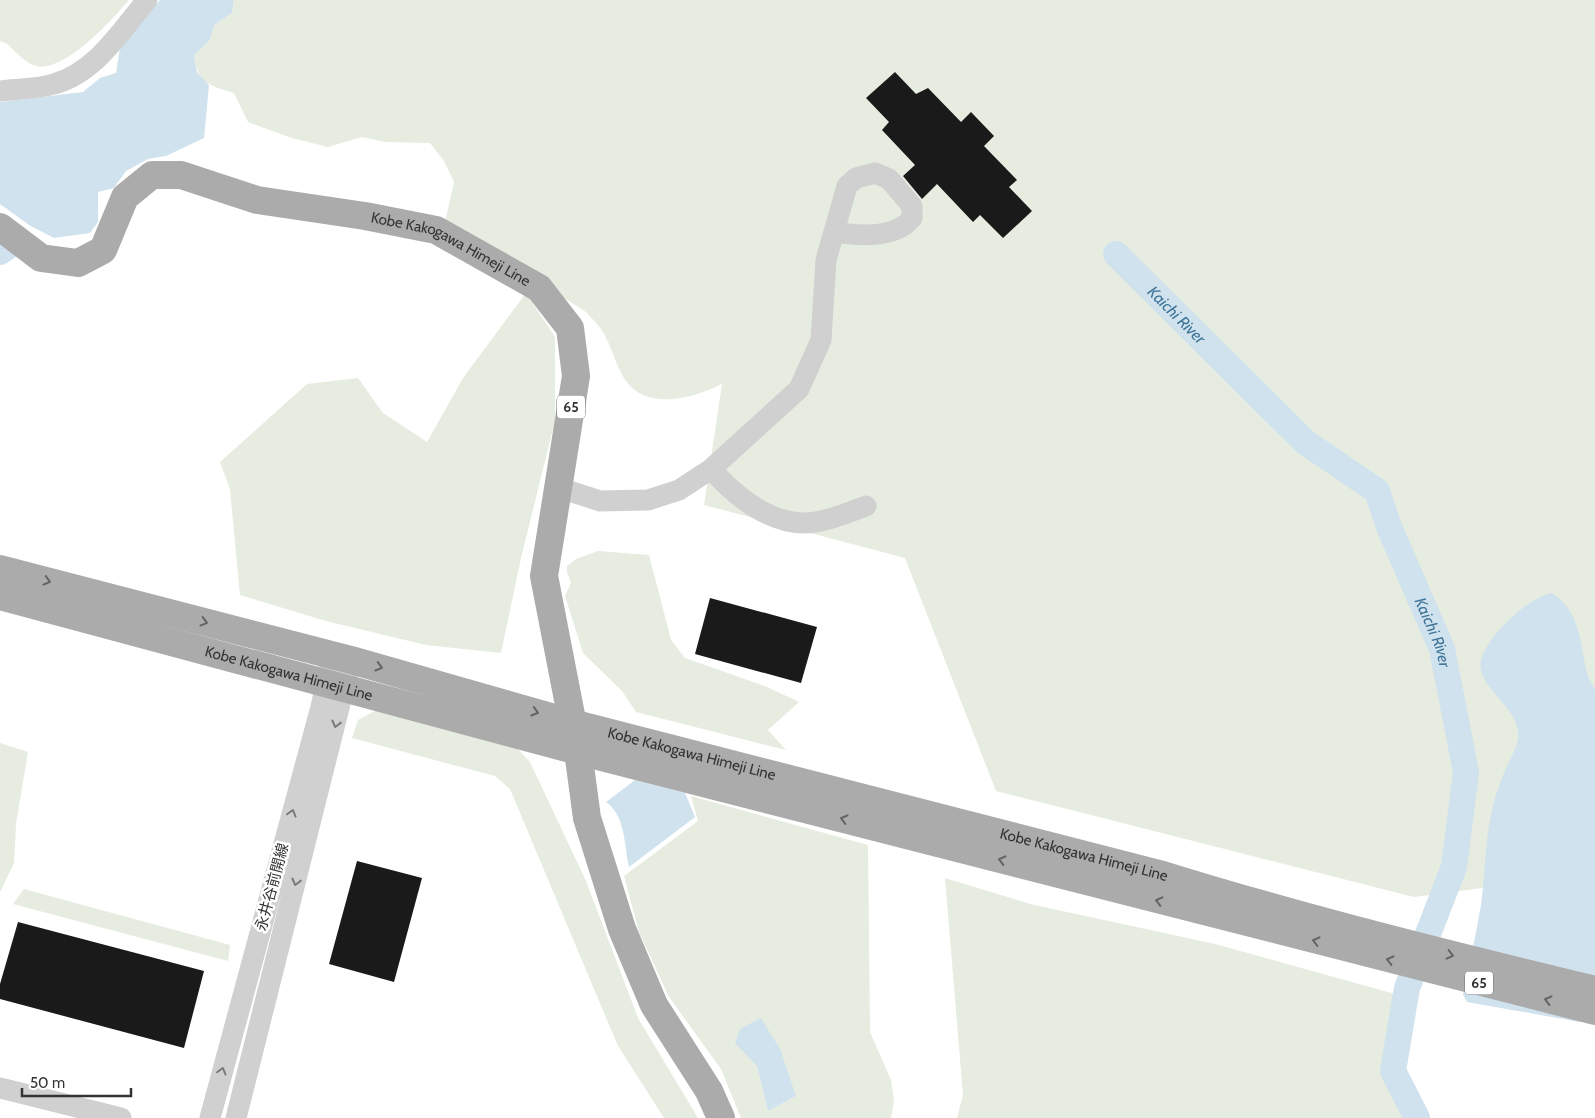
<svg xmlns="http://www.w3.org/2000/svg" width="1595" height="1118" viewBox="0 0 1595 1118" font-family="Cabin,'Noto Sans JP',sans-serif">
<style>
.green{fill:#e6ecdf;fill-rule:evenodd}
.water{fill:#cfe2ee}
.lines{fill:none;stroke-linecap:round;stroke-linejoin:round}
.river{stroke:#cfe2ee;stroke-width:26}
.building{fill:#1a1a1a}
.minor{stroke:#d0d0d0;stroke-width:21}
.major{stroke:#ababab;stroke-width:28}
.oneway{stroke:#636363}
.oneway2{stroke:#7a7a7a}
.labels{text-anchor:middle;stroke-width:5;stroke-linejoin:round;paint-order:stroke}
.shield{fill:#fff;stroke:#707070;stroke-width:1}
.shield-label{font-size:14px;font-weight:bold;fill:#333}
.street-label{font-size:15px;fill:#333;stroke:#fff}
.water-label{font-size:16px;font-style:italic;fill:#3f7597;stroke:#fff}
</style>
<rect width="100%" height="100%" fill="#fff"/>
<path class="green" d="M0 0H129C113 19 61 77 33 65 22 60 14 50 6 43L0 41Z
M234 0H1595V873L1414 897 996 791 905 558 704 505 722 384C696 397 648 412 626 381 615 366 612 345 601 329 597 323 591 318 586 312L445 222 454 182 444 161 430 143 385 142 362 137 328 147 292 138 248 122 234 93C208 85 198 83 194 55L210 40 214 25 232 13Z
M526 293 555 337V421L521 558 501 653 426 645 326 621 240 595 230 489 220 462 307 384 358 378 383 413 427 442 463 378Z
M598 551 649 555 671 640 685 658 765 686 799 702 768 730 786 750 636 712 622 691 583 653 565 596 571 583 567 572V566L576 559Z
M377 710 514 745 530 762 586 881 638 1018 698 1118H664L618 1046 510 789 495 776 352 738 358 720Z
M0 743 28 752 16 824 14 863 0 892Z
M691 796 868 845 870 1032 891 1080 894 1101 891 1118H741L721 1069 669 997 639 932 624 876 698 821ZM757 1066 796 1096 768 1111Z
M945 878 1030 904 1215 944 1395 994 1403 1107 1407 1118H957L963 1095Z
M24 889 230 945 228 961 13 904Z"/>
<path class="water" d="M160 0H234L232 13 214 25 210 40 194 55 197 72 209 85 204 138 166 156 148 159 126 171 114 188 98 192V222L90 233 54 238 29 225 0 204V102L83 92 100 78 116 73 120 48Z
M1552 593C1579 610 1580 640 1586 669 1587 676 1592 683 1595 690V1018L1580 1022 1467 1002 1463 995C1469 965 1476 935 1481 905 1485 875 1485 844 1491 815 1494 799 1500 782 1506 768 1510 759 1516 749 1518 740 1524 707 1471 687 1482 657 1491 633 1527 598 1552 593Z
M635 780 685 793 695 817 629 867C624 846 626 816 606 802Z
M761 1018 780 1049 796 1096 768 1111 757 1066 735 1043 740 1029Z"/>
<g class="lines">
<g class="river">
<path d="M0 252 6 248"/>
<path id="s1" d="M1116 254 1305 442 1377 491 1389 527 1442 649 1466 772 1454 867 1407 988 1393 1071 1417 1118"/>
</g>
</g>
<path class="building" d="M895 72 916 94 928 88 961 122 971 112 994 136 984 146 1017 180 1009 187 1032 211 1003 238 980 215 973 222 937 184 922 199 903 176 915 165 882 130 889 122 866 98Z
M710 598 817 627 801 683 695 654Z
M357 861 422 878 394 982 329 964Z
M18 922 204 971 184 1048 0 999V984Z"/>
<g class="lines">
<path class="minor" d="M0 91C17 89 37 89 54 84 95 73 121 31 147 0
M711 469C734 495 767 522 803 523 824 523 847 513 866 506
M557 487 600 501 648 500 679 490 711 469 799 389 821 340 826 260 847 186 856 178 875 173 889 179 912 206V218C895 239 858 236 834 232
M0 1088 121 1118
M210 1118 321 707 332 655
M236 1118 351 660"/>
<g class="major">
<path id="s2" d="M0 227 41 258 78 263 103 250 125 197 152 175H181L257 200 365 216 436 230 539 288 570 328 576 376 544 576 578 751 587 818 622 929 654 1005 709 1091 721 1118"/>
<path id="s3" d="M0 569 351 660 572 723 1163 875C1305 919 1450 955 1595 990"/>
<path id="s4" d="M0 596 578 751 1595 1011"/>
</g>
</g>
<defs><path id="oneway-chevron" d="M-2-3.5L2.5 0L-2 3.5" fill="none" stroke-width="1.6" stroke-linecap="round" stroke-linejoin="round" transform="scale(1.25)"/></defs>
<g class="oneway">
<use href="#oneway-chevron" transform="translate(47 581) rotate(15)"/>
<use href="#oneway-chevron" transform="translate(204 622) rotate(15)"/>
<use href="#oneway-chevron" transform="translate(379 667) rotate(16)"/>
<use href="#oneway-chevron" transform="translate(535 712) rotate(16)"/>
<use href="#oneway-chevron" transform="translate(844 819) rotate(-166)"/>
<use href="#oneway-chevron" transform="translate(1002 860) rotate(-166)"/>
<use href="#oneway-chevron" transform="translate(1159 901) rotate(-166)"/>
<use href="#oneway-chevron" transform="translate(1316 941) rotate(-166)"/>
<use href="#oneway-chevron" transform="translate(1450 955) rotate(14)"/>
<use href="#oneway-chevron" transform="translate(1390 960) rotate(-166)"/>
<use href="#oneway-chevron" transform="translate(1548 1000) rotate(-166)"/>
</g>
<g class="oneway2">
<use href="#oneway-chevron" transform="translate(336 724) rotate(104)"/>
<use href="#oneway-chevron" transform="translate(292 813) rotate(-75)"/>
<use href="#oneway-chevron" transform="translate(296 882) rotate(104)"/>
<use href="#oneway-chevron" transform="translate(222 1071) rotate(-75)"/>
</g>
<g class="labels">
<g class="shield">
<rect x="557" y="395.5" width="28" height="23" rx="4"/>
<rect x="1465" y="971.5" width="28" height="23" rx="4"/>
</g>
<g class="shield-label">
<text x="571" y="412">65</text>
<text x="1479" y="988">65</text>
</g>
<g class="street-label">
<text dy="5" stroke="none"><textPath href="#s2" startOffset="520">Kobe Kakogawa Himeji Line</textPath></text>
<text dy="5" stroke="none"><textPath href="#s4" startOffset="299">Kobe Kakogawa Himeji Line</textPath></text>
<text dy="5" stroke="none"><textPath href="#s3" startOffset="716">Kobe Kakogawa Himeji Line</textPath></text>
<text dy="5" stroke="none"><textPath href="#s3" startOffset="1121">Kobe Kakogawa Himeji Line</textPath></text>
<text transform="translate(272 887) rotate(-75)" y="5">永井谷前開線</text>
</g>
<g class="water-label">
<text dy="6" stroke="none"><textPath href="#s1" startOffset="86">Kaichi River</textPath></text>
<text dy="6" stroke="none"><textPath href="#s1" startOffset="506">Kaichi River</textPath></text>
</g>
</g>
<path d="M22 1088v8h109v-8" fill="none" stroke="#333333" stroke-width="2.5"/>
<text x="30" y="1088" font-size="15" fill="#333333" stroke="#ffffff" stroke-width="4" paint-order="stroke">50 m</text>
</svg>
